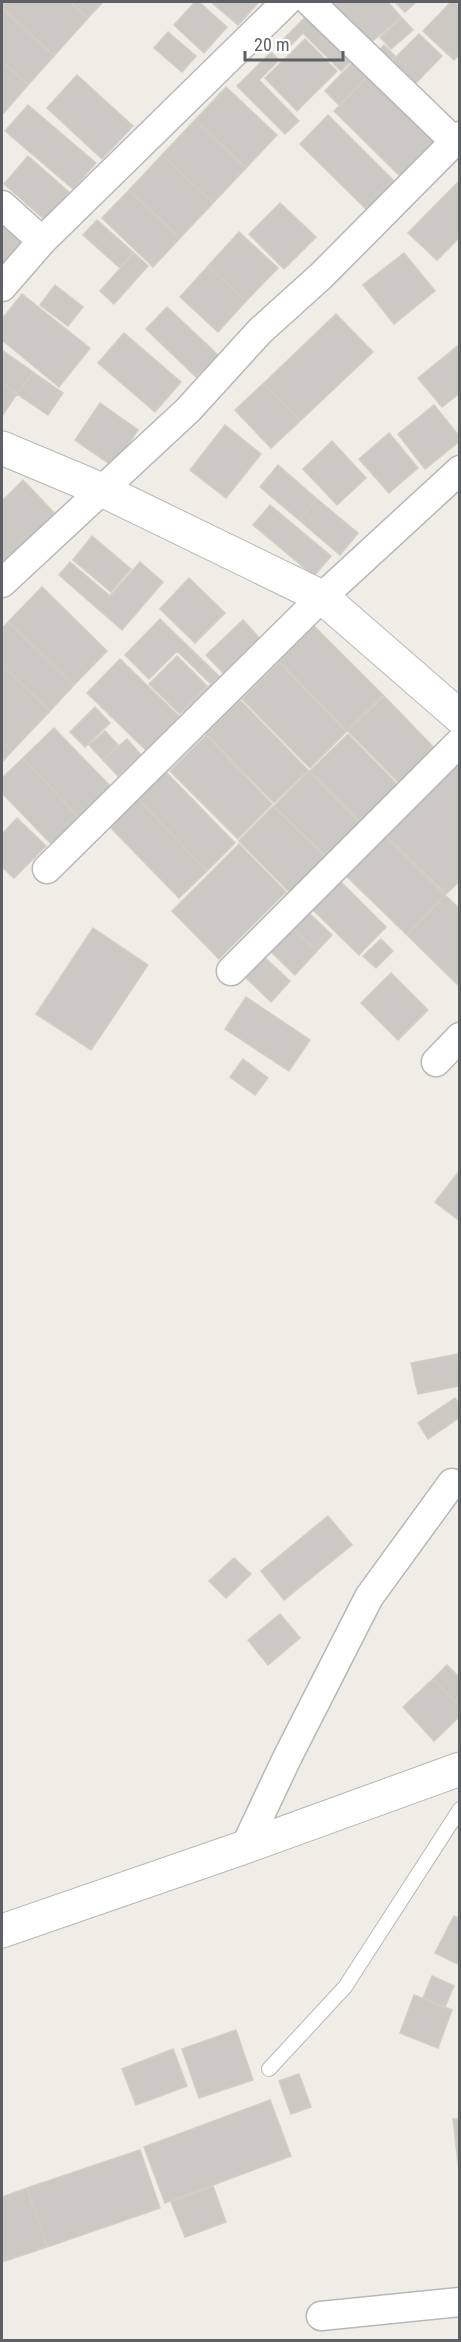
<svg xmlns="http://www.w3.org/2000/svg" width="461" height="2342" viewBox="0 0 461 2342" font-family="'Roboto Condensed',sans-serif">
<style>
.building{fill:#ccc9c4;stroke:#d3cec4;stroke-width:1.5}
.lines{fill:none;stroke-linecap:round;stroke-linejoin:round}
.service-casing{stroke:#b5b8bb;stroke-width:16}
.minor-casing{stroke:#b5b8bb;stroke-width:31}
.tertiary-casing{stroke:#b5b8bb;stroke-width:35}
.service{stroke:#fff;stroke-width:14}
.minor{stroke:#fff;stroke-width:28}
.tertiary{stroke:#fff;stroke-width:33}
</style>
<rect width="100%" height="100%" fill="#efede5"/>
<path class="building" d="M2 2H70L88 18 54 56 2 8Z
M70 2H103L88 18Z
M195 2H199L227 27 204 53 174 25Z
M211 2H259L238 25Z
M332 2H388L401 17 369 44Z
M395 2H416L405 12Z
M451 2H455L460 6V54L454 60 423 31Z
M2 8 54 56 28 85 2 61Z
M308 14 353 59 341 71 303 33 283 53 276 47Z
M402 18 413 30 391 49 380 37Z
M168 32 196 56 182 72 154 48Z
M419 34 442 56 414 85 391 62Z
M305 39 337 71 297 111 265 78Z
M384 45 395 56 385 65 375 54Z
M271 52 279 60 259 80 299 121 285 134 237 86Z
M2 61 28 85 2 115Z
M352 63 367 77 339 105 325 91Z
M77 75 133 126 102 159 47 108Z
M369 75 443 146 407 183 334 111Z
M226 87 277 135 246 168 195 120Z
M28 105 96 163 73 189 5 131Z
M328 115 398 185 370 213 300 144Z
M195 120 246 168 213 203 162 155Z
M162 155 213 203 180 238 129 190Z
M28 156 69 192 45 220 4 184Z
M460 180V237L437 260 408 233Z
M129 190 180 238 153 267 102 218Z
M280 203 316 237 284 269 249 234Z
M97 220 133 252 120 268 83 235Z
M2 222 24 244 2 268Z
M239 232 278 268 246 301 208 266Z
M134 253 148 266 114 304 100 291Z
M404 253 435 291 394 324 363 285Z
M208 266 246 301 218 332 180 297Z
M55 285 83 307 68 326 40 305Z
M22 294 90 348 59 387 2 340V319Z
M167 307 218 355 196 377 146 329Z
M336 314 373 352 300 421 264 383Z
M124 333 181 382 155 412 98 363Z
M460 344V393L442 407 418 378Z
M2 350 33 372 17 394 2 382Z
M33 372 63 393 48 415 17 394Z
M2 382 17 394 2 416Z
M264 383 300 421 271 448 235 410Z
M100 403 138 430 114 467 75 440Z
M434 405 460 437V441L425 469 398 434Z
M225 425 261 454 226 498 190 470Z
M389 433 418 468 389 493 359 459Z
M332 441 366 478 337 505 303 469Z
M278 465 317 499 299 520 260 487Z
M23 480 61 520 2 577V501Z
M317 499 358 533 340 555 299 520Z
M270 505 331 556 314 576 253 525Z
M92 536 131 569 111 592 73 560Z
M70 562 110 596 140 562 163 582 122 630 59 575Z
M189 578 225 613 195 643 160 609Z
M42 587 107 651 74 685 8 622Z
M160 619 224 681 189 717 184 712 211 684 177 651 149 679 125 655Z
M243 620 265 644 228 678 206 655Z
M8 622 74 685 50 711 2 665V629Z
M314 626 383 695 347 731 279 661Z
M177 656 207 686 180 714 149 684Z
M120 659 185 722 153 757 87 693Z
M279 662 346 732 310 768 242 699Z
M2 665 50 711 12 751 2 742Z
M384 696 442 756 407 791 348 731Z
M240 700 308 770 274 803 206 734Z
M95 707 110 723 85 747 70 732Z
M54 728 115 791 83 822 23 758Z
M105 731 118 745 103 760 89 745Z
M348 734 406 793 368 830 310 771Z
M206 735 272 804 238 839 170 771Z
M127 739 141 755 118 776 103 760Z
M2 742 12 751 2 762Z
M460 751V881L446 894 380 830Z
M23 758 83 822 55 848 2 793V778Z
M165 771 235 843 207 871 137 798Z
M309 771 368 831 334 864 274 806Z
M137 798 207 871 179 898 109 826Z
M273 806 333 865 297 900 239 841Z
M17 818 46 846 14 878 2 867V834Z
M380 830 445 895 407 935 340 870Z
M239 844 286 892 219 959 172 911Z
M334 875 386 927 359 955 306 903Z
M445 895 460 909V987L407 935Z
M303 907 332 935 317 951 288 924Z
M288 924 317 951 295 975 266 947Z
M93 928 148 965 91 1050 36 1014Z
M381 939 393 951 376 968 363 956Z
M260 953 290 981 271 1002 241 973Z
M391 973 428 1010 398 1040 361 1003Z
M246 997 310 1040 289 1071 225 1029Z
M243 1059 268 1078 255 1095 230 1077Z
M460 1170V1221L435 1202Z
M458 1354 460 1386 418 1394 411 1363Z
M455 1398 460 1405V1417L428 1439 418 1423Z
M328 1516 352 1545 284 1600 261 1571Z
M234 1558 251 1574 226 1598 209 1581Z
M280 1614 300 1638 268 1665 248 1640Z
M447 1665 460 1678V1707L433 1679Z
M433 1679 460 1707V1716L434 1741 403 1707Z
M454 1916 460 1919V1965L435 1953Z
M432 1976 454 1986 445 2007 423 1998Z
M414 1995 452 2010 438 2048 400 2033Z
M236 2030 253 2080 199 2098 182 2049Z
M173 2049 187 2086 136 2105 122 2069Z
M299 2074 311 2107 291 2114 279 2081Z
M270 2100 291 2156 165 2203 144 2147Z
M453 2119H460V2171H459Z
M140 2150 160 2208 47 2247 27 2188Z
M213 2186 226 2222 185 2237 171 2202Z
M27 2188 47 2247 2 2262V2197Z"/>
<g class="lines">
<g class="service-casing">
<path id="service" d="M269 2069 345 1987 460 1809"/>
</g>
<g class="minor-casing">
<path id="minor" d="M310 2 454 141
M2 205 42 241
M2 287 42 241 286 2
M2 583 188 410 260 331 321 276 460 136
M47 869 322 597 460 470
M231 971 460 742
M436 1062 460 1037
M245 1847 287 1758 369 1597 452 1483
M321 2316 460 2302"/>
</g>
<g class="tertiary-casing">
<path id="tertiary" d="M2 448 102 490 322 597 460 717
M2 1931 245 1847 460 1769"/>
</g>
<use href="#service" class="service"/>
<use href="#minor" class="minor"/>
<use href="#tertiary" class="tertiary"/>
</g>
<rect width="461" height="2342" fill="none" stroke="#5d6165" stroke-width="6"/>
<path d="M245 51v9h98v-9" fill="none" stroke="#5d6165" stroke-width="3"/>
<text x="254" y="51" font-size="18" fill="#5d6165" stroke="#ffffff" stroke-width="4.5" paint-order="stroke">20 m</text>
</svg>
